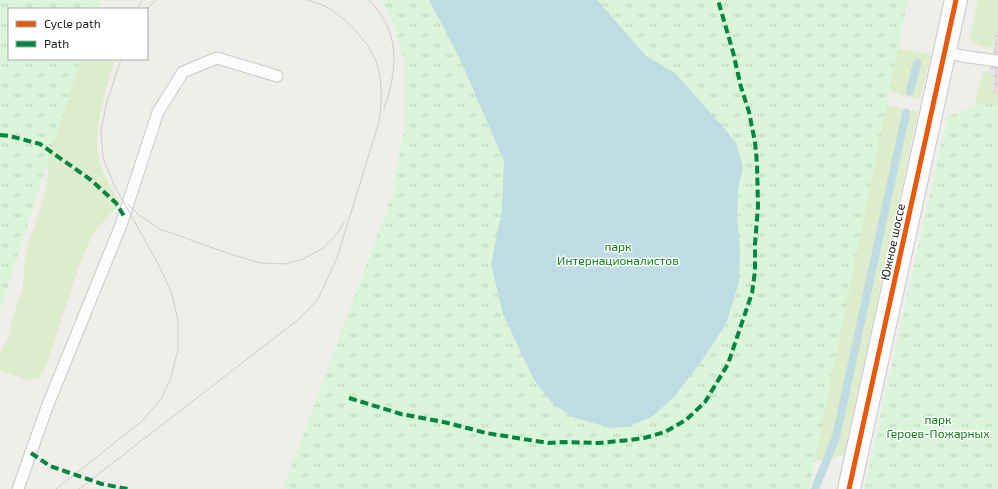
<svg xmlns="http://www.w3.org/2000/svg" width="998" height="489" viewBox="0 0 998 489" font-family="'Exo 2',sans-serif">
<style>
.industrial{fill:url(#industrial-grid)}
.grass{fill:#ddeccb}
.park{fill:url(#park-tufts)}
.water{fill:#bfdbe3}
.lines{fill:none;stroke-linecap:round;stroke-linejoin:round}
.stream{stroke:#bfdbe3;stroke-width:8}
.lane-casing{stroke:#c9c8c7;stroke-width:13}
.street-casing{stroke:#c9c8c7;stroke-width:24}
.lane{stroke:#fdfcfc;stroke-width:11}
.street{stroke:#fdfcfc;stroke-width:22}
.tram{stroke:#ccc;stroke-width:1}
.quiet{stroke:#00873e;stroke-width:4;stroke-dasharray:8 4;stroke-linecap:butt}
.cycleway-casing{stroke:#fff;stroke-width:8}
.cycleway{stroke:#e8590c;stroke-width:5}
.labels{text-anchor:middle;stroke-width:3;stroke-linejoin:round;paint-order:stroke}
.street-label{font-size:12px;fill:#222;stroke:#fff}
.park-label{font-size:12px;fill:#0c8416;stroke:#fff}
</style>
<defs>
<pattern id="industrial-grid" width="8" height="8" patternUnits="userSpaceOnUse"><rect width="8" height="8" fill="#ede4e9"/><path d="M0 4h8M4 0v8" fill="none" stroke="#cbc3c8"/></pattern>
<pattern id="park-tufts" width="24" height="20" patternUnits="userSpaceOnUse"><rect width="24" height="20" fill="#daf5da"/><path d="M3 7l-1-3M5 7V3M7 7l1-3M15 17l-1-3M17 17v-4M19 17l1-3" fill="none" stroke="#bbd2bb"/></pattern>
</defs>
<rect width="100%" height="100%" fill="#f0eeeb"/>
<path class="industrial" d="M998 25V106L984 102Z"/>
<path class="grass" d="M0 0 9 9V59H115C107 88 94 122 98 153 101 171 111 188 120 204L93 233 80 263 45 369 38 379 29 380 0 371V355L3 347 9 338 12 319 23 287 24 266 28 245 40 210 46 187 49 169 37 162 20 170Z
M978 0H998V25L993 48 979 46 969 39Z
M895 48 931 54 920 99C910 97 897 96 889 89Z
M983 71H988L994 78 992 91 998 92V132L982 116 975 101Z
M886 105 918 112 844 455 822 460 809 462Z"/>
<path class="park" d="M0 0H100L97 9H9V59H81L0 311Z
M381 0H908L809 489H283L392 195 405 123V65L397 35 389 14Z
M984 102 998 106V489H864L947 117Z"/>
<path class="water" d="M429 0H597L646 56 675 73 723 127 736 143 743 167 738 190 737 215 740 249 739 282 726 324 703 359 674 397 653 416 630 426 611 428 575 418 553 404 534 380 503 314 491 264 502 210 504 161 460 59Z"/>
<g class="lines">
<path class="stream" d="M910 91 917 63
M815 489 836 437 906 113"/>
<g class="lane-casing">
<path id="lane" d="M945 52 962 56 998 61
M18 489 47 407 121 225 158 112 183 72 217 58 277 76"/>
</g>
<g class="street-casing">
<path id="street" d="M849 489 956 0"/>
</g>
<use href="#lane" class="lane"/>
<use href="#street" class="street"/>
<path class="tram" d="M369 0C389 21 397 44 393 73 392 78 392 83 390 88 389 95 386 102 384 109
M138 9 142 0
M147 9 156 0
M128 204 140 216 160 229 233 255 261 263 285 264 303 259 322 249 337 234 345 221
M56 489 141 422 162 398 171 377 178 350V320L171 291 157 262 114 185 103 158 101 132 106 105 121 59
M79 489 299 319 318 299 337 258 379 122C382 102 383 81 376 61 368 41 345 18 327 7 321 4 313 2 307 0"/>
<path class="quiet" d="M0 135 10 136 40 144 91 180 116 203 124 216
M349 398 401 414 448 423 486 433 548 443 563 442 599 443 629 440 644 438 665 432 686 420 705 402 728 364 752 293 755 271V244L758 207 757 164 755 142 749 112 741 87 733 52 718 0
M31 453 50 466 102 484 128 489"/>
<g class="cycleway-casing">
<path id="cycleway" d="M849 489 956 0"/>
</g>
<use href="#cycleway" class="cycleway"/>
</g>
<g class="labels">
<g class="street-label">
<text transform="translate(893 242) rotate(-78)" y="4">Южное шоссе</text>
</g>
<g class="park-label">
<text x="618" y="251">парк<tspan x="618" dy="14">Интернационалистов</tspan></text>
<text x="938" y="424">парк<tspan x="938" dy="14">Героев-Пожарных</tspan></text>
</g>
</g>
<rect x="8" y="8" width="140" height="52" fill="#ffffff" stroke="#a7a7a7"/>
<rect x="16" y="21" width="20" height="6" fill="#e8590c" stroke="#a7a7a7"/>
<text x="44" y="28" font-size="12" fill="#222222">Cycle path</text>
<rect x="16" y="41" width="20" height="6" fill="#00873e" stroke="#a7a7a7"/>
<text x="44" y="48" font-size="12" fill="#222222">Path</text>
</svg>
